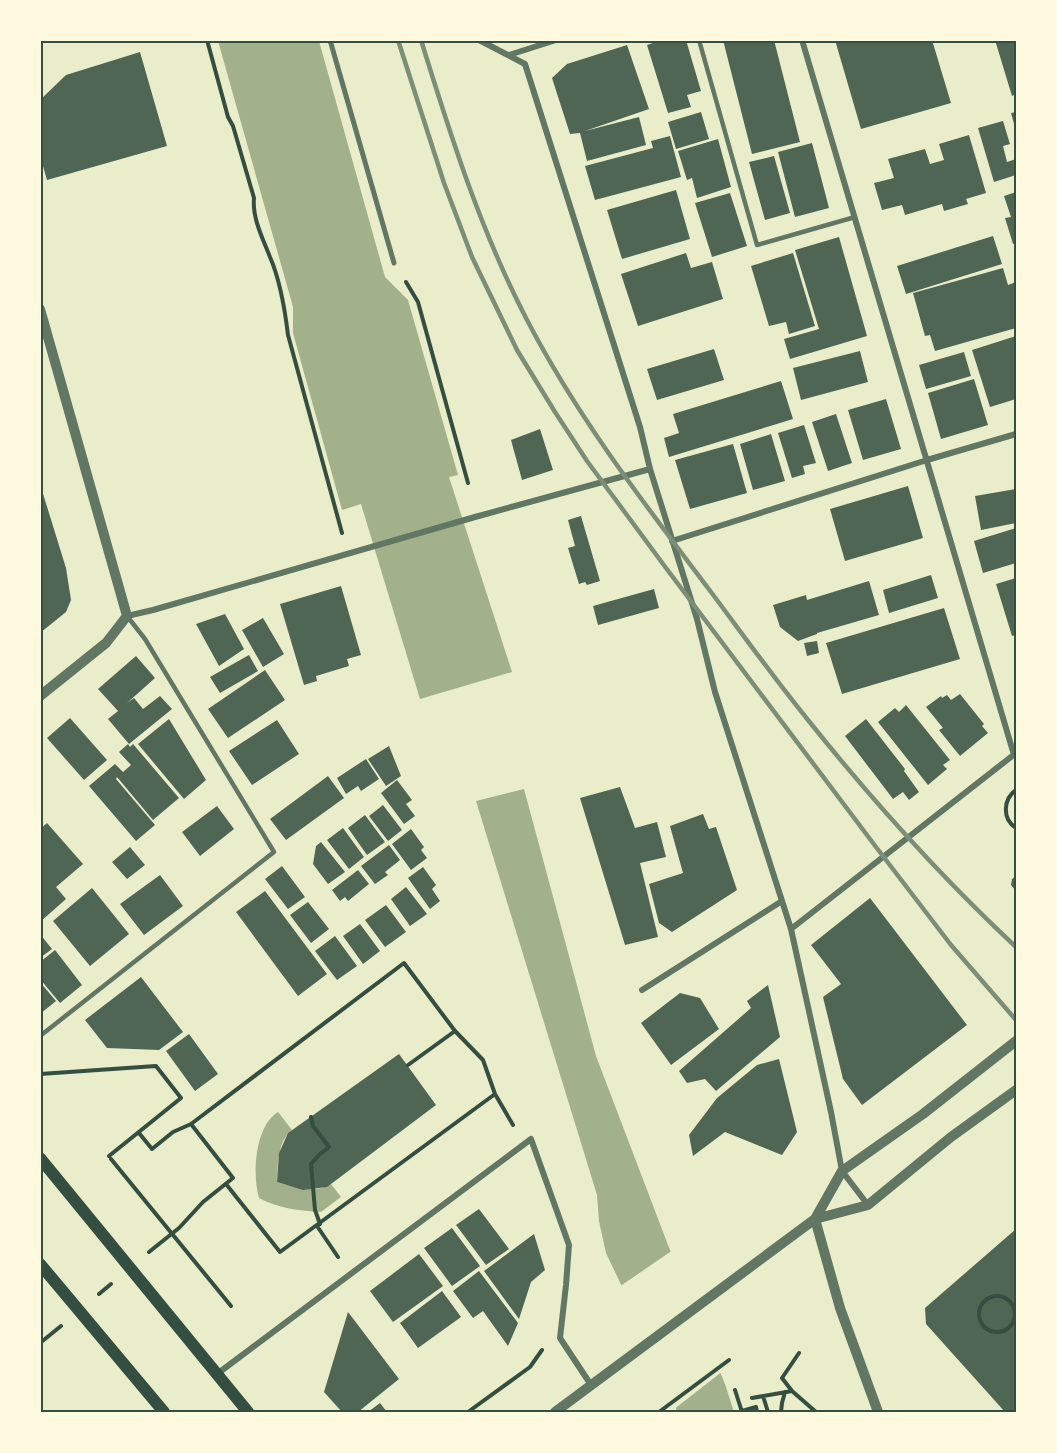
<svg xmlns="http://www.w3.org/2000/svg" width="1057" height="1453" viewBox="0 0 1057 1453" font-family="Quicksand,sans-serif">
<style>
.water{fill:#a3b18a}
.pier{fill:#e9edc9}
.building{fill:#4f6655}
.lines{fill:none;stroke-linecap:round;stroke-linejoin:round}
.path{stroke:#344e41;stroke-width:4}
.service{stroke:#617663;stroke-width:4.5}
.pedestrian{stroke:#617663;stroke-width:5}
.minor{stroke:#617663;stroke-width:6}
.tertiary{stroke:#617663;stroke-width:10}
.secondary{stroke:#344e41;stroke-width:12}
.rail{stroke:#7c8e77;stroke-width:4.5}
.neatline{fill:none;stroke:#344e41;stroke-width:2}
</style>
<rect width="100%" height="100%" fill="#e9edc9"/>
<path class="water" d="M218 41H319L385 277 408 300 458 475 449 477 512 672 420 699 361 504 342 510 293 333V307Z
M524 789 596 1056 668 1245 725 1384 734 1412H677L670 1388 606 1253 599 1221 597 1195 476 801Z
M278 1112 292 1130C277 1141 278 1166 277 1182 293 1187 315 1194 331 1184L341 1197 321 1212C300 1211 277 1208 259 1198 252 1174 255 1126 278 1112Z"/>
<path class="pier" d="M673 1250 723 1371 673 1410 667 1390 619 1287Z"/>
<path class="building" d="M661 40H686L701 91 687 95 691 107 668 113 647 45Z
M723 40H774L800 142 752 154Z
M835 40H932L951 103 861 129Z
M995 40H1016V94L1012 96Z
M627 45 649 109 585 131 639 117 646 145 587 161 580 133 570 134 552 78 567 64Z
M140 52 167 146 47 180 40 156V100L66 75Z
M701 112 709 139 676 149 668 122Z
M1016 112V131L1011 113Z
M1003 121 1010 144 1003 146 1007 162 1016 159V175L994 182 978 128Z
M969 135 986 193 966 199 968 204 944 211 942 204 905 215 902 205 882 210 874 183 894 178 888 159 925 149 930 164 944 160 939 144Z
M670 136 681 177 595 200 585 166 653 148 651 141Z
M718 139 731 187 697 198 692 178 687 180 678 151Z
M812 143 829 208 795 217 778 152Z
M774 156 790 213 765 220 749 162Z
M676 190 690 239 622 259 607 210Z
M1016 192V243L1013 244 1005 218 1011 217 1004 196Z
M730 193 747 246 712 257 695 203Z
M993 236 1002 264 906 294 897 266Z
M839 237 867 336 790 359 784 339 819 329 795 250Z
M686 253 691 268 712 262 723 299 638 326 621 274Z
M793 253 815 326 789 334 786 322 769 326 751 266Z
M1003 268 1008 285 1016 282V328L935 351 930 335 925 336 913 293Z
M1016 336V399L990 407 972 350Z
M714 349 724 380 657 400 647 369Z
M860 351 868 382 801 400 793 368Z
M964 352 971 376 926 389 919 365Z
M974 379 988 425 941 439 928 393Z
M781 381 793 419 669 457 664 438 679 433 673 414Z
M886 399 901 449 863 460 848 410Z
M836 414 852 463 828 471 812 422Z
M804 425 816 463 803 466 805 474 792 478 778 433Z
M540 429 553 470 522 480 511 440Z
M771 434 785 481 753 490 740 444Z
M733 444 747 493 690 509 675 460Z
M40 484 66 568 71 600 66 612 40 633Z
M908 486 923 538 845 561 830 509Z
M1016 489V523L981 530 975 496Z
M581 516 600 581 587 585 585 582 579 584 568 548 575 546 568 520Z
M1016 528V563L983 573 974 541Z
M931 575 938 598 889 613 883 590Z
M1016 578V635L1012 636 996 584Z
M869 581 879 615 817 633V634L798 641 780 627 773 605 806 595 807 600Z
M341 586 361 655 347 659 349 666 316 676 317 681 304 685 280 604Z
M654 589 659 608 598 625 593 606Z
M944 608 960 659 842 694 826 643Z
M225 614 244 649 219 666 196 624Z
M263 618 284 654 263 667 242 630Z
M817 641 819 653 807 656 804 643Z
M249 655 258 671 220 693 210 677Z
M136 656 155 678 127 703 134 698 143 709 160 696 172 709 129 744 108 719 118 711 98 689Z
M265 670 285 700 228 738 208 709Z
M960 694 984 724 982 726 988 733 960 756 939 730 943 728 926 707 941 696 942 698 947 695 951 700Z
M906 705 950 760 943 765 947 769 928 785 878 722 895 708 899 712Z
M70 718 107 760 84 780 47 738Z
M169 719 206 780 184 799 138 744Z
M866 719 905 769 904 771 919 792 909 800 903 792 893 799 845 736Z
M277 720 299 754 252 785 229 751Z
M128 744 130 747 133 744 179 798 153 820 117 777 116 779 155 825 136 841 89 786 115 764 123 772 131 765 119 752Z
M389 746 401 776 386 786 368 759Z
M366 759 379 779 361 791 358 786 346 794 337 778Z
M328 776 344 798 286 840 270 819Z
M397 780 412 800 406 804 415 816 404 824 381 793Z
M620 787 635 828 657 822 666 857 640 863 658 937 625 945 580 798Z
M383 805 402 830 388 841 369 816Z
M217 806 234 829 200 856 182 832Z
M703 814 709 829 716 827 737 890 672 932 659 923 649 884 683 873 670 826Z
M365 815 385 842 367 855 348 828Z
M47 823 83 864 56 887 66 899 40 922V829Z
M343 828 364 857 349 869 327 840Z
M411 829 424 847 421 850 427 858 411 870 392 844Z
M321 842 345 872 328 884 313 864 316 846Z
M389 845 400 860 385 872 388 875 375 884 361 866Z
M130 847 145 865 127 879 112 862Z
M282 866 305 897 288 909 265 879Z
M423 867 436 885 432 889 440 901 430 909 408 878Z
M358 870 369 884 348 901 345 897 340 901 332 890Z
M160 875 183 906 144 935 120 904Z
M1016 876V891L1011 885 1012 879Z
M406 887 427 914 410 926 391 899Z
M92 888 129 934 90 966 53 921Z
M265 891 327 974 298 996 236 912Z
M870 898 967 1025 862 1105 843 1079 823 997 841 984 811 945Z
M308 902 329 929 311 943 290 915Z
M386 905 406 932 385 947 365 920Z
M360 924 380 951 363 964 343 936Z
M40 934 52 949 40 958Z
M335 936 357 966 337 980 315 951Z
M55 950 82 985 60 1003 40 979V962Z
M141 977 183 1032 159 1050 107 1048 85 1020Z
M40 982 56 1001 40 1014Z
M768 985 780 1037 716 1091 705 1079 687 1083 679 1071 751 1008 747 1001Z
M680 993 700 998 719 1029 671 1065 641 1023Z
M189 1034 218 1074 195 1091 166 1051Z
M399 1054 436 1105 327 1187 303 1190 277 1182 279 1153 288 1133Z
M779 1059 797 1132 782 1155 725 1132 693 1156 689 1135 717 1098 757 1065Z
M479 1209 509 1249 486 1265 456 1225Z
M452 1228 480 1266 452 1286 424 1248Z
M1016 1229V1412H1005L926 1324 925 1308Z
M534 1234 545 1270 531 1282 519 1319 484 1271Z
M419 1254 443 1286 393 1322 370 1291Z
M479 1271 518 1323 508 1346 483 1311 473 1318 453 1291Z
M442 1291 461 1317 418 1348 400 1323Z
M348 1312 399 1379 358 1412H342L324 1392Z
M380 1403 387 1412H368Z"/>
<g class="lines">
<path class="path" d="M207 40 228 117 233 126 254 198C252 218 263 239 270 257 280 280 285 310 288 335L342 533
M406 282 418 302 468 483
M1016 790C1003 799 1002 819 1016 828
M408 1065 455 1031
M40 1074 156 1066 181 1098 109 1156
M311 1117 313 1126 329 1147 319 1155 311 1164 315 1210 320 1224
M139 1133 152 1149 173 1132 191 1124
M111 1159 231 1306
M226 1184 280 1252 495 1094
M317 1226 338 1257
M149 1252 179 1228 203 1202 233 1178 191 1124 404 963 455 1031 483 1060 495 1094 513 1125
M99 1294 111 1284
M979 1314a18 18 0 1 1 36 0a18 18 0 1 1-36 0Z
M40 1343 61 1326
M735 1390 742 1412
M792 1391 816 1412
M763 1396 768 1412
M752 1398 792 1391 782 1378 799 1353
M742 1411 756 1407 757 1412
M468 1412 530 1367 542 1350
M659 1412 729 1360
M781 1412 782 1403 785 1392"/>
<path class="service" d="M699 40 757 245 855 217
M40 1036 274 852 145 639 127 616"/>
<path class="pedestrian" d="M330 40 394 263"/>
<path class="minor" d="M479 40 525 64 640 427 650 469 697 619 715 692 791 929 831 1112 842 1171 868 1205
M802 40 1014 755
M509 55 556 40
M672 541 927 460 1016 434
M127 616 153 610 475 517 650 469
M791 929 1016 753
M642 990 782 901
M217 1374 531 1139 569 1245 566 1285 560 1338 591 1385"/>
<path class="tertiary" d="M40 309 127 616 106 643 40 696
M815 1219 842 1171 923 1114 1016 1041
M815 1219 840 1308 878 1412
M555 1412 815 1219 868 1205 951 1137 1016 1090"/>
<path class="secondary" d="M40 1158 248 1412
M40 1264 164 1412"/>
<path class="rail" d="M398 40 444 183 472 257 517 350 555 412 587 461 666 568 876 847 951 945 1016 1020
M421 40C451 137 480 229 526 318 576 415 643 502 708 588 741 632 773 677 808 720 872 800 941 877 1016 947"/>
</g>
<rect width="1057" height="1453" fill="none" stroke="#fefae0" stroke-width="84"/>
<rect x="42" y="42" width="973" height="1369" class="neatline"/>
</svg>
